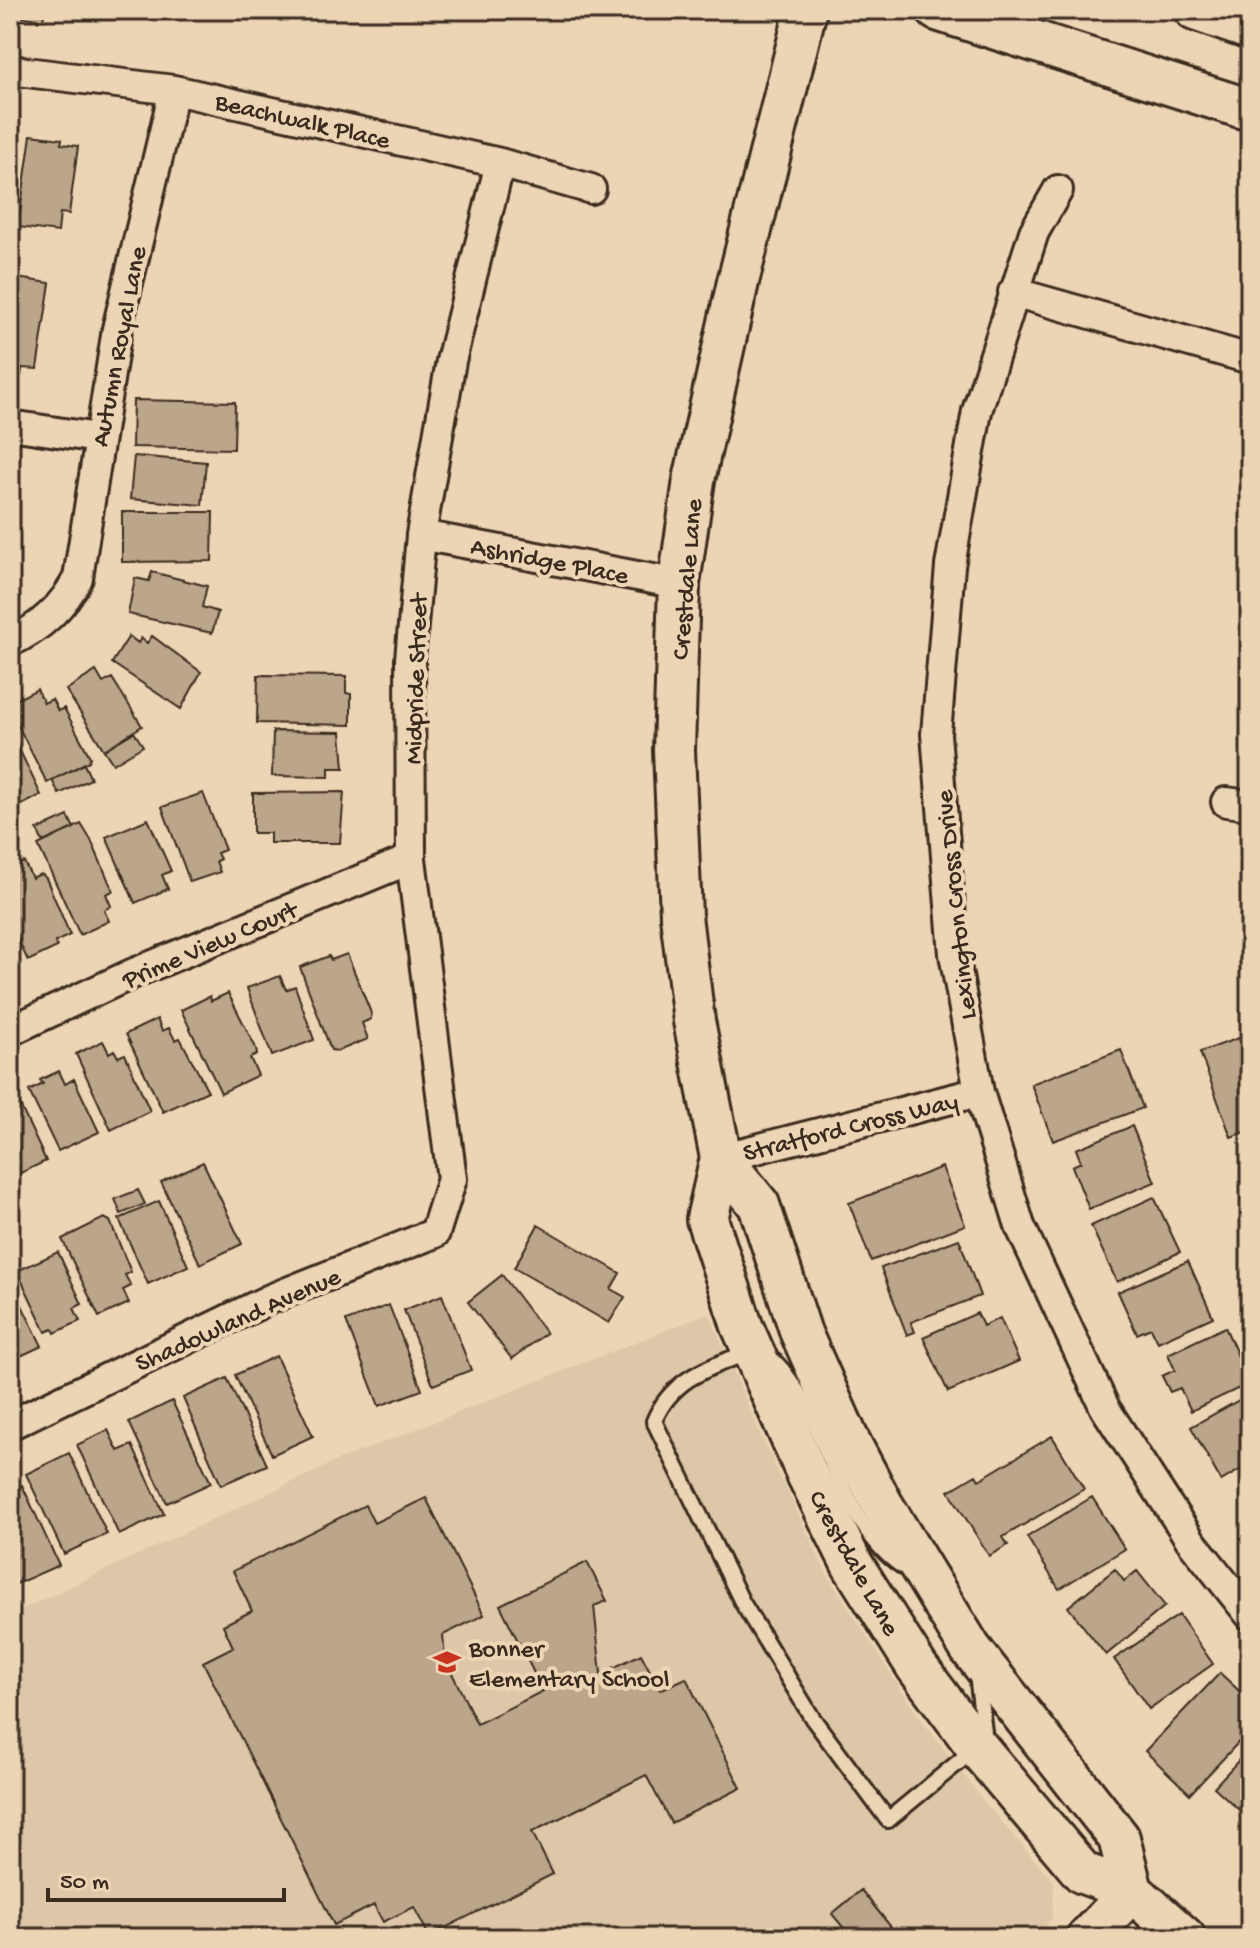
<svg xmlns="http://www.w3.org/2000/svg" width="1260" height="1948" viewBox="0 0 1260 1948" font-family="'Gochi Hand',sans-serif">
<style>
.built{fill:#ddc7a8}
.building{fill:#bba68b;stroke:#3b2a1e;stroke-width:2}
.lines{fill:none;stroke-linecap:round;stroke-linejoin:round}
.lane-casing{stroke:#3b2a1e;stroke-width:20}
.street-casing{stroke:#3b2a1e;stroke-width:34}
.secondary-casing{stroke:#3b2a1e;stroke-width:46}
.lane{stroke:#ecd5b5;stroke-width:14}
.street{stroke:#ecd5b5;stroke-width:28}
.secondary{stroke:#ecd5b5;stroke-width:40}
.labels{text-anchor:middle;stroke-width:8;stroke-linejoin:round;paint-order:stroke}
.street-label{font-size:26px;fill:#3b2a1e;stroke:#ecd5b5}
.poi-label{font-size:26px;fill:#3b2a1e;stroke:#ecd5b5;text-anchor:start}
</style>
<rect width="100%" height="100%" fill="#ecd5b5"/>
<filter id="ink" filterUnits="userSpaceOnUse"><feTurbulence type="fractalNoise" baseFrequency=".0125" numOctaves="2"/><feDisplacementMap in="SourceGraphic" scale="16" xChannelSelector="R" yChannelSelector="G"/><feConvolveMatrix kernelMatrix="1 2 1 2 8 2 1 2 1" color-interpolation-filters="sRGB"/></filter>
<g filter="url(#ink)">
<path class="built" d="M709 1313 762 1438 827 1574 914 1710 986 1804 1054 1882 1052 1918 1035 1938H10V1615L339 1460Z"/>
<path class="building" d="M10 10H45L43 20 10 15Z
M31 135 62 139 61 144 78 146 69 214 60 213 58 232 18 227Z
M10 150 19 151 12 208H10Z
M10 277 50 283 37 369 22 368 21 376 10 375Z
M133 400 235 402 234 449 132 447Z
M134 456 206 462 202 505 130 499Z
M10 495 15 496 10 551Z
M122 512H213L212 561 122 562Z
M152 572 207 586 202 607 218 612 212 633 128 614 135 578 149 581Z
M129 636 138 643 141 638 147 643 152 636 201 672 181 709 112 663Z
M96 671 103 683 112 678 142 726 104 750 66 690Z
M258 675 346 676V693L351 694V725L257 723Z
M37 689 44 703 52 699 58 711 64 708 90 757 89 761 47 783 10 710V703Z
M10 730 41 795 10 811Z
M273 731 341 732 344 768H329V777L272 776Z
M134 732 143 746 113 764 104 750Z
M84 764 91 779 59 794 52 780Z
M344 792 340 843H270V833H253V793Z
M203 793 225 850 217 853 220 859 216 861 220 872 190 882 162 807Z
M68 816 74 828 43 842 37 830Z
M148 819 171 871 162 875 168 889 135 903 106 837Z
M81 824 91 840 113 891 106 894 111 906 104 910 109 921 80 935 38 845Z
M24 862 32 878 41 874 46 878 70 935 55 942 57 947 28 961 10 922V868Z
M347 954 371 1013V1019L362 1023 368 1039 338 1051 331 1050 300 967 329 956 331 960Z
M280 976 286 990 295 986 314 1040 272 1056 247 988Z
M228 993 256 1048 257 1055 250 1058 258 1075 221 1093 181 1010 210 996 211 1001Z
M157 1019 162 1031 169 1028 175 1040 180 1038 208 1091 163 1112 126 1034Z
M1250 1034V1130L1231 1137 1200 1052Z
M103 1041 109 1053 114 1050 118 1057 125 1054 150 1111 111 1130 76 1054Z
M1121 1050 1143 1108 1053 1141 1031 1084Z
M59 1071 65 1084 74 1079 99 1132 58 1151 29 1091 43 1084 40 1080Z
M10 1102 13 1108 20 1105 46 1161 10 1178Z
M1132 1126 1155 1182 1089 1209 1072 1166 1081 1162 1076 1149Z
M203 1162 242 1244 200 1264 161 1182Z
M942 1167 965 1225 871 1261 849 1203Z
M138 1190 145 1204 121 1214 115 1199Z
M1154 1197 1180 1252 1117 1282 1091 1226Z
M159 1201 188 1266 148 1284 119 1219Z
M104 1218 110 1221 131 1272 125 1275 131 1286 123 1290 129 1303 99 1317 62 1239Z
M538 1225 620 1273 611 1289 625 1297 609 1323 514 1268Z
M959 1239 980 1296 911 1322 915 1332 907 1335 881 1268Z
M58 1252 82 1304 74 1308 80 1321 55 1333 53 1329 46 1332 17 1271Z
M1188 1261 1213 1317 1158 1342 1151 1328 1137 1334 1118 1292Z
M502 1275 546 1333 512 1359 468 1302Z
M10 1281 42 1346 10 1361Z
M442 1295 471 1370 433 1385 404 1310Z
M389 1305 422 1390 379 1406 346 1321Z
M977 1313 983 1326 1000 1318 1019 1361 948 1392 923 1337Z
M1225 1327 1250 1383 1191 1411 1180 1388 1170 1392 1162 1376 1175 1370 1168 1354Z
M276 1356 313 1436 272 1455 235 1375Z
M227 1378 267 1465 221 1485 183 1398Z
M1250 1394V1464L1221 1481 1191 1427Z
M172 1401 211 1483 167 1503 129 1422Z
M108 1430 118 1451 132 1445 164 1514 119 1535 77 1445Z
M1052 1436 1084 1489 1003 1537 1008 1545 989 1556 949 1491 976 1475 979 1480Z
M69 1453 107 1534 64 1554 26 1474Z
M22 1485 59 1565 14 1585 10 1576V1491Z
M1092 1497 1125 1549 1059 1589 1027 1537Z
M426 1498 484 1615 443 1635 445 1659 477 1724 543 1691 500 1605 587 1562 607 1601 594 1606 601 1674 641 1654 660 1690 686 1678 741 1788 671 1823 646 1775 532 1832 553 1874 429 1936 414 1907 383 1922 374 1905 334 1925 203 1662 233 1647 223 1625 252 1611 233 1571 365 1505 374 1523Z
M1115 1569 1124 1581 1137 1571 1165 1606 1106 1655 1068 1607Z
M1179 1615 1213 1664 1149 1709 1114 1659Z
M1220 1673 1250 1701V1730L1190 1794 1145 1751Z
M1250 1748V1820L1214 1787Z
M861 1890 900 1938H852L832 1914Z"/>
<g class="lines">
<g class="lane-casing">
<path id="lane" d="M749 1352C708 1368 672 1378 654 1421L742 1602 813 1719 888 1820 977 1747 984 1731 977 1675
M774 1361C825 1412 840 1526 902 1566"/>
</g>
<g class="street-casing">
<path id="street" d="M10 70 174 90 500 163 591 189
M1058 190 1034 232 977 411 950 566 936 734 954 954 979 1092 1020 1226 1105 1408 1191 1541 1250 1615
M1013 292 1250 359
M10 425 98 438
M421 535 679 584
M10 642C40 628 63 607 78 578L117 329 174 90
M1226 802 1250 805
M10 1031 134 973 411 859
M721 1158 979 1092
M10 1425 270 1299 435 1233 452 1179 411 859 410 659 421 535 451 361 500 163"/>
</g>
<g class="secondary-casing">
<path id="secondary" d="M806 10 738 282 694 480 679 584 674 750 681 916 694 1021 721 1158 707 1219 742 1326 807 1474 852 1564 917 1667 977 1747 1083 1873 1132 1891 1185 1938
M937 10 1250 110
M1195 10 1250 29
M721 1158 759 1205 801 1333 848 1439 882 1504 970 1648 1119 1838 1132 1891
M1087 1938 1132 1891"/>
</g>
<use href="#lane" class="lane"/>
<use href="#street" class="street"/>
<use href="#secondary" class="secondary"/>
</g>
</g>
<defs>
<g id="school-bare" transform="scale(2.16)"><path d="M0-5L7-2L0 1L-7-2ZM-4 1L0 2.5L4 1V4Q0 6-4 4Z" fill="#c8321e" stroke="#ecd5b5" stroke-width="2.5" paint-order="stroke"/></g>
</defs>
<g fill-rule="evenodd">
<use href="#school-bare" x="447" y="1662"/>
</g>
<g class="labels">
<g class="street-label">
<text transform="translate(303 119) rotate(13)" y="9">Beachwalk Place</text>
<text transform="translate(117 346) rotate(-79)" y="9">Autumn Royal Lane</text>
<text transform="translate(550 559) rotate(11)" y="9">Ashridge Place</text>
<text transform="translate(685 579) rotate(-85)" y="9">Crestdale Lane</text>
<text transform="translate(414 679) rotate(-88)" y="9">Midpride Street</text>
<text transform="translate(954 905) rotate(-96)" y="9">Lexington Cross Drive</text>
<text transform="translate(209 943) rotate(-23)" y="9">Prime View Court</text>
<text transform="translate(850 1125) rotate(-14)" y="9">Stratford Cross Way</text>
<text transform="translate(237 1318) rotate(-24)" y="9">Shadowland Avenue</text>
<text transform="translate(856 1562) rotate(61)" y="9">Crestdale Lane</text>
</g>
<g class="poi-label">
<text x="469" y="1656">Bonner<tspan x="469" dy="30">Elementary School</tspan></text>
</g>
</g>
<rect width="1260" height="1948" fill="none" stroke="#ecd5b5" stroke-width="40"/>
<rect x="20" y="20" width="1220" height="1908" fill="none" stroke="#3b2a1e" stroke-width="3" filter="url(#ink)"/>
<path d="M48 1888v12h236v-12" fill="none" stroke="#3b2a1e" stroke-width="4"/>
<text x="60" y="1888" font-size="24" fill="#3b2a1e" stroke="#ecd5b5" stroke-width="6" paint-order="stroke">50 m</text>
</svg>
